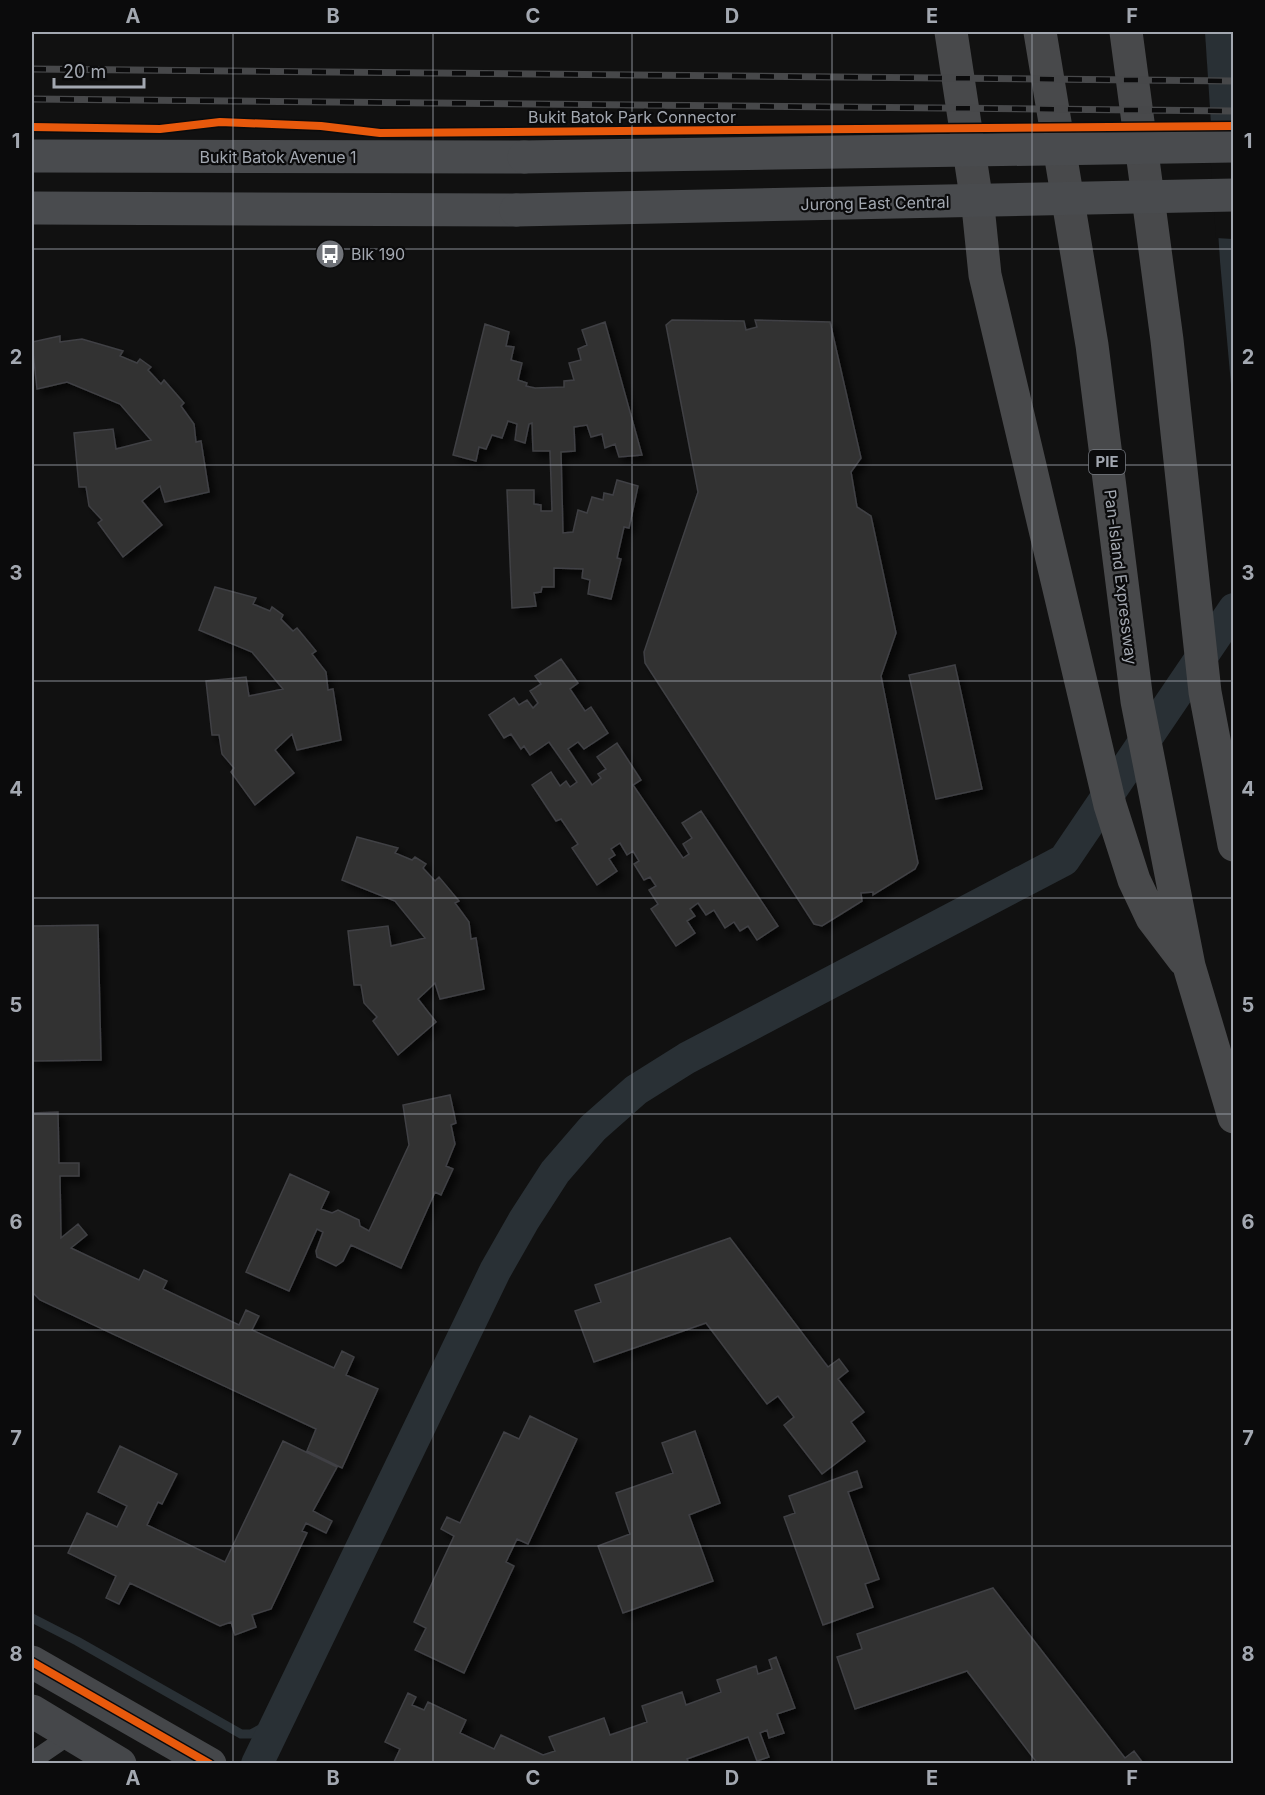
<svg xmlns="http://www.w3.org/2000/svg" width="1265" height="1795" viewBox="0 0 1265 1795" font-family="Inter,sans-serif">
<style>
.water{fill:#293035}
.pier{fill:#111}
.lines{fill:none;stroke-linecap:round;stroke-linejoin:round}
.stream{stroke:#293035;stroke-width:9}
.canal{stroke:#293035;stroke-width:32}
.building{fill:#313133;stroke:#404144;stroke-width:1.5;filter:url(#shadow)}
.service{stroke:#45474a;stroke-width:18}
.minor{stroke:#45474a;stroke-width:33}
.secondary{stroke:#494b4e;stroke-width:33}
.motorway{stroke:#48494b;stroke-width:33}
.rail-casing{stroke:#47484a;stroke-width:7}
.rail{stroke:#0b0b0c;stroke-width:4.5;stroke-dasharray:14;stroke-linecap:butt}
.secondary-bridge{stroke:#494b4e;stroke-width:33}
.cycleway-casing{stroke:#0b0b0c;stroke-width:11}
.cycleway{stroke:#e8590c;stroke-width:8}
.grid{fill:none;stroke:#a3a8b1;stroke-width:1.5;stroke-opacity:0.55}
.labels{text-anchor:middle;stroke-width:4.5;stroke-linejoin:round;paint-order:stroke}
.shield{fill:#0b0b0c;stroke:#757980;stroke-width:1.5}
.shield-label{font-size:15px;font-weight:bold;fill:#a3a8b1}
.street-label{font-size:16px;fill:#a3a8b1;stroke:#0b0b0c}
.poi-label{font-size:16px;fill:#a3a8b1;stroke:#0b0b0c;text-anchor:start}
.neatline{fill:none;stroke:#a3a8b1;stroke-width:2}
.grid-label{font-size:20px;text-anchor:middle;font-weight:bold;fill:#a3a8b1}
</style>
<defs>
<filter id="shadow"><feDropShadow dx="5.5" dy="5.5" stdDeviation="3" flood-color="#0009"/></filter>
</defs>
<rect width="100%" height="100%" fill="#111"/>
<path class="water" d="M1205 32H1233V407L1220 261Z"/>
<path class="pier" d="M1208 123H1233V239L1216 238Z"/>
<g class="lines">
<path class="stream" d="M32 1618 77 1641 241 1734H251L277 1720"/>
<path class="canal" d="M257 1764 495 1271 524 1220 555 1172 593 1128 636 1090 687 1058 1064 860 1234 609"/>
</g>
<path class="building" d="M672 320 744 321 746 330 757 327 755 320 830 322 861 458 851 472 857 507 871 516 896 633 881 676 918 863 915 869 873 895V892L861 893 862 901 822 926 814 924 645 663 644 652 698 492 666 325Z
M605 322 642 455 619 457 615 444 605 448 602 434 591 437 587 425 574 427 575 451 561 452 563 533 573 532 578 510 587 513 592 497 603 500 604 493 613 495 617 480 638 486 629 528 624 527 617 558 621 559 611 599 588 594 590 580 582 578 583 569 554 568V587H542L541 592 534 593 536 606 512 608 507 490H534V504L541 505V511H552L550 451H533L532 423 529 424 525 443 515 440 517 424 508 421 502 438 492 435 486 449 479 447 476 461 453 455 485 324 509 332 506 346 514 347 511 360 522 363 518 380 527 383 526 386 535 388 564 387V381L574 380 569 363 581 360 578 349 587 345 582 330Z
M60 336V342L82 339 123 351 120 356 137 363 140 359 151 367 148 370 161 384 164 380 184 403 181 406 194 424 196 442 201 441 209 492 165 502 160 486 142 501 162 525 123 557 98 523 102 520 89 506 86 487H79L74 433 113 429 116 449 151 440 120 404 67 382 37 389 32 342Z
M215 587 256 598 253 604 270 611 272 607 283 615 281 619 293 631 297 628 316 651 312 654 326 672 328 690 333 689 341 740 297 750 292 734 275 750 294 773 255 805 231 772 234 768 222 754 219 735H212L206 681 246 677 249 696 283 689 252 652 199 630Z
M561 659 578 683 570 689 585 711 591 707 608 733 584 749 578 742 568 749 592 785 601 778 598 774 606 769 597 757 617 743 641 780 633 785 683 858 689 854 683 844 692 838 682 823 701 811 778 926 757 940 748 926 740 931 734 922 725 928 714 910 706 915 698 903 690 909 695 916 687 921 695 933 676 946 651 909 658 904 649 890 656 886 650 877 644 880 634 864 639 861 633 851 627 855 620 843 611 849 615 855 609 859 617 871 597 885 572 848 578 844 561 819 556 821 532 785 551 772 560 786 566 781 570 787 577 782 549 742 530 755 524 746 521 749 511 734 504 738 489 715 514 698 519 705 527 700 533 708 538 703 530 691 541 684 535 676Z
M955 665 982 789 936 799 909 675Z
M357 837 398 848 395 853 412 860 415 857 426 864 423 868 435 881 439 877 459 901 455 903 469 922 471 939 476 938 484 989 440 999 435 983 418 999 436 1022 398 1055 373 1021 377 1017 364 1003 361 985H354L348 931 388 926 391 946 425 938 395 901 342 880Z
M98 925 101 1060 32 1061V926Z
M450 1095 456 1123 451 1125 455 1144 446 1166 453 1169 441 1195 435 1192 401 1268 351 1245 343 1261 336 1266 317 1257 316 1251 323 1232 317 1229 289 1291 246 1272 290 1174 329 1192 321 1209 332 1213 338 1210 359 1220 360 1226 369 1231 409 1145 403 1105Z
M58 1112 59 1163H79V1176H60L61 1238 78 1224 87 1235 71 1248 139 1280 144 1270 167 1281 163 1289 239 1325 246 1310 259 1316 252 1330 334 1368 342 1351 354 1357 346 1375 378 1389 342 1468 307 1451 316 1429 40 1300 32 1292V1113Z
M730 1238 828 1367 839 1359 848 1371 838 1379 864 1412 851 1422 865 1441 822 1474 784 1425 794 1417 778 1396 767 1404 706 1323 594 1362 575 1311 601 1302 595 1285Z
M530 1416 577 1439 528 1544 517 1539 506 1562 514 1566 464 1673 415 1650 426 1628 414 1622 454 1536 441 1529 447 1517 460 1523 504 1432 519 1439Z
M695 1431 720 1503 689 1515 713 1581 623 1613 598 1546 630 1534 616 1493 673 1473 662 1443Z
M283 1441 337 1467 313 1511 332 1521 326 1533 306 1523 302 1531 307 1533 271 1609 252 1615 256 1627 235 1635 231 1622 220 1626 130 1583 119 1604 106 1598 116 1576 68 1553 87 1513 117 1527 127 1506 98 1492 120 1446 177 1474 162 1504 158 1502 147 1525 225 1562Z
M857 1471 862 1487 848 1492 879 1579 865 1584 873 1607 823 1625 784 1517 795 1513 789 1496Z
M993 1588 1125 1758 1134 1751 1143 1763 1038 1764 967 1671 855 1709 837 1657 862 1649 857 1634Z
M776 1657 795 1708 777 1714 784 1733 769 1738 767 1730 760 1733 769 1757 757 1761 748 1737 687 1759 689 1764H393L400 1749 385 1742 408 1693 416 1697 412 1705 424 1710 428 1702 466 1720 460 1733 494 1749 501 1735 543 1755 555 1751 549 1737 604 1718 610 1735 647 1722 642 1706 682 1692 686 1705 721 1692 717 1680 756 1666 758 1674 772 1669 769 1660Z"/>
<g class="lines">
<path class="service" d="M32 1761 73 1733"/>
<path class="minor" d="M32 1662 210 1764
M32 1711 120 1764"/>
<path class="secondary" d="M32 156 524 157
M32 208 516 210"/>
<path class="motorway" d="M951 32 979 216 985 275 1110 805 1134 880 1152 918 1184 960
M1040 32 1092 345 1137 701 1189 966 1234 1117
M1126 32 1167 340 1205 692 1234 845"/>
<g class="rail-casing">
<path id="rail" d="M32 69 1234 81
M32 99 1234 111"/>
</g>
<use href="#rail" class="rail"/>
<path class="secondary-bridge" d="M524 157 1234 146
M516 210 1234 195"/>
<g class="cycleway-casing">
<path id="cycleway" d="M32 127 160 129 220 122 321 126 380 133 1234 126
M32 1662 210 1764"/>
</g>
<use href="#cycleway" class="cycleway"/>
</g>
<path class="grid" d="M233 32V1764M433 32V1764M632 32V1764M832 32V1764M1032 32V1764M32 249H1234M32 465H1234M32 681H1234M32 898H1234M32 1114H1234M32 1330H1234M32 1546H1234"/>
<defs>
<g id="bus-disc" transform="scale(1.5)"><circle r="9.5" fill="#707379" stroke="#0b0b0c"/><path d="M-5-6H5V4H4V6H2V4H-2V6H-4V4H-5ZM-3.5-4V0h7V-4ZM-3.5 1.2v1.5H-2V1.2ZM2 1.2v1.5H3.5V1.2Z" fill="#fff"/></g>
</defs>
<g fill-rule="evenodd">
<use href="#bus-disc" x="330" y="254"/>
</g>
<g class="labels">
<rect class="shield" x="1089" y="450" width="36" height="24" rx="4.5"/>
<g class="shield-label">
<text x="1107" y="467">PIE</text>
</g>
<g class="street-label">
<text x="632" y="123">Bukit Batok Park Connector</text>
<text x="278" y="163">Bukit Batok Avenue 1</text>
<text transform="translate(875 203) rotate(-1)" y="6">Jurong East Central</text>
<text transform="translate(1121 577) rotate(83)" y="6">Pan-Island Expressway</text>
</g>
<g class="poi-label">
<text x="351" y="260">Blk 190</text>
</g>
</g>
<rect width="1265" height="1795" fill="none" stroke="#0b0b0c" stroke-width="66"/>
<path d="M54 78v9h90v-9" fill="none" stroke="#a3a8b1" stroke-width="3"/>
<text x="63" y="78" font-size="18" fill="#a3a8b1" stroke="#0b0b0c" stroke-width="4.5" paint-order="stroke">20 m</text>
<rect x="33" y="33" width="1199" height="1729" class="neatline"/>
<g class="grid-label">
<text x="133" y="23">A</text>
<text x="333" y="23">B</text>
<text x="533" y="23">C</text>
<text x="732" y="23">D</text>
<text x="932" y="23">E</text>
<text x="1132" y="23">F</text>
<text x="16" y="148">1</text>
<text x="1248" y="148">1</text>
<text x="16" y="364">2</text>
<text x="1248" y="364">2</text>
<text x="16" y="580">3</text>
<text x="1248" y="580">3</text>
<text x="16" y="796">4</text>
<text x="1248" y="796">4</text>
<text x="16" y="1012">5</text>
<text x="1248" y="1012">5</text>
<text x="16" y="1229">6</text>
<text x="1248" y="1229">6</text>
<text x="16" y="1445">7</text>
<text x="1248" y="1445">7</text>
<text x="16" y="1661">8</text>
<text x="1248" y="1661">8</text>
<text x="133" y="1785">A</text>
<text x="333" y="1785">B</text>
<text x="533" y="1785">C</text>
<text x="732" y="1785">D</text>
<text x="932" y="1785">E</text>
<text x="1132" y="1785">F</text>
</g>
</svg>
